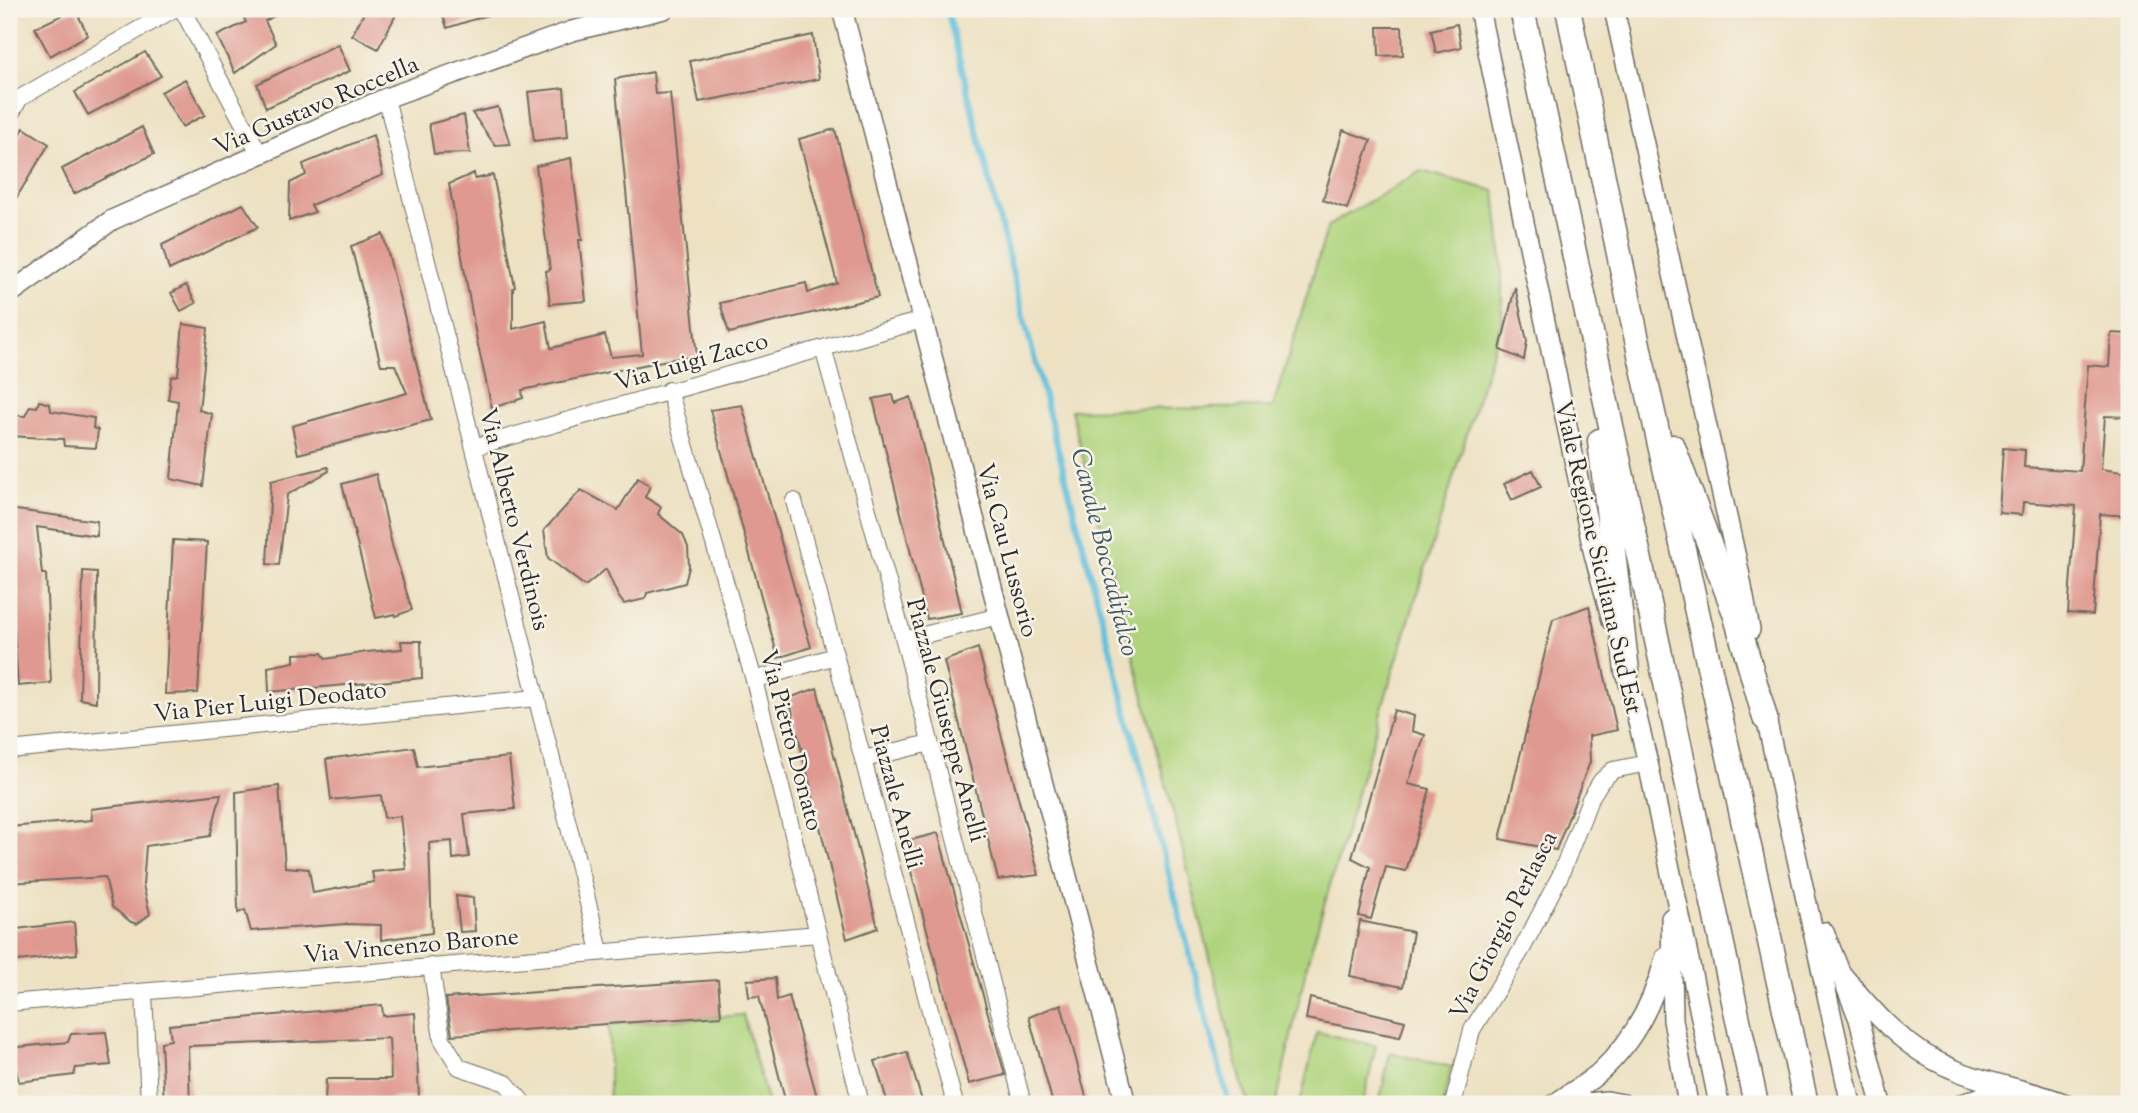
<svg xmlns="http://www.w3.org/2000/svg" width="2138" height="1113" viewBox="0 0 2138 1113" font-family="'Sorts Mill Goudy',serif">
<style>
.green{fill:#afd47d;stroke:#6d8054;stroke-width:2}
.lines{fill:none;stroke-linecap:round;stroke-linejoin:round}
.stream{stroke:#5fbfdd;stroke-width:6}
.building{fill:#df9990}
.minor-casing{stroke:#6f6b60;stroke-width:18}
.tertiary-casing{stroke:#6f6b60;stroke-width:22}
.primary-casing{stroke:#6f6b60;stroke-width:27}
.minor{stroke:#fff;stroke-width:16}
.tertiary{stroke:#fff;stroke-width:19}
.primary{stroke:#fff;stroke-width:24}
.labels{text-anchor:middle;stroke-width:5;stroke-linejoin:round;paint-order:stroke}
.street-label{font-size:24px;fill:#2b2b2b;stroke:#f7f3e8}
.water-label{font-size:26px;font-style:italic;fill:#3b5760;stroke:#f7f3e8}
</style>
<rect width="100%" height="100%" fill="#f7f3e8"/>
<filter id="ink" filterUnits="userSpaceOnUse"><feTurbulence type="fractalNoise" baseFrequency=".0143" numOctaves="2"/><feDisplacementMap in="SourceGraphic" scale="14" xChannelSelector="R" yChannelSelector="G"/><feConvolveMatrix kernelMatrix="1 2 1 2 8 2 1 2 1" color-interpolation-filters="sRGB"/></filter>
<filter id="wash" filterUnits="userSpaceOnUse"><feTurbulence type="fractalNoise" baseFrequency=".00686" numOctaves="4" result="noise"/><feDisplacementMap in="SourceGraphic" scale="28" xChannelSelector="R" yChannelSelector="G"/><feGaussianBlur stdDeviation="1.57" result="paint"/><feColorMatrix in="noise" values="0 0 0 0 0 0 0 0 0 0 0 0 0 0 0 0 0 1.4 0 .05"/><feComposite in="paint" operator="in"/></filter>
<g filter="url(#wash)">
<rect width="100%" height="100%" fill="#ede1c2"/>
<path class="green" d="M1421 171 1495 191 1502 261V320L1386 695 1308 960 1276 1104H1250L1243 1088 1071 410 1273 407 1328 226Z
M743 1015 768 1104H623L609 1100V1024Z
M1317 1032 1376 1046 1363 1104H1300Z
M1390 1053 1452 1067 1443 1104H1379Z"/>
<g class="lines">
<path class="stream" d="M947 9 1022 311 1229 1104"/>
</g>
<g id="blocks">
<path class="building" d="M75 9 88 35 50 56 35 28Z
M239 9H287L265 21 276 44 235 73 217 36 246 22Z
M366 9H399L378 49 352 35Z
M441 9H497V12L447 28Z
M1457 24 1461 47 1436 53 1431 30Z
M1378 27H1402L1403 55 1379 56Z
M813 35 819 79 699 102 690 61Z
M338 44 350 71 266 108 257 84Z
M145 52 161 76 88 115 75 92Z
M653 72 655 94 670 93 697 357 672 359 522 390 523 398 492 408 477 341 449 184 474 173 475 179 493 175 515 287 513 288V329L546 321 551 348 605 335 611 357 642 354 615 79Z
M185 79 205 115 182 127 161 92Z
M564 88 568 137 534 141 528 92Z
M498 107 510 144 495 145 472 113Z
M464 115 470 153 434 154 429 124Z
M142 127 154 154 74 194 62 169Z
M24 128 49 144 9 210V153Z
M835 129 878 297 729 333 720 303 806 283 808 293 837 283 799 139Z
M1343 130 1371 140 1347 209 1323 200Z
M373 135 383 175 311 205 315 212 289 221 290 183 306 175 303 164Z
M571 158 582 240H579L586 301 550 304 546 271 550 270 536 166Z
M243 204 258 227 169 270 162 245Z
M383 234 431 420 298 454 292 426 407 393 395 365H381L351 246Z
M186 285 196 303 181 311 171 293Z
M1515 287 1527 341 1524 360 1500 350Z
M183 324 208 328 199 410 212 414 203 486 171 479 178 401 168 399 171 377 178 375Z
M2111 333 2129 334V417L2105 416 2101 469 2129 473V516L2100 514 2093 615 2068 613 2076 506 2023 502 2022 515 1999 513 2003 448 2025 450 2024 467 2080 471 2088 365 2109 367Z
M893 395 895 403 911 397 962 613 927 619 873 399Z
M39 401 50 404 51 411 94 418 93 428 98 430 96 448 64 446 63 439 9 436V415L25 416 30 406 37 407Z
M742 405 811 647 778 658 710 410Z
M328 467 329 471 287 495 279 565 267 564 271 481Z
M1533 470 1541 487 1512 500 1504 484Z
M376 474 392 545 412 610 395 616V614L376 618 342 484Z
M638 478 650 486 645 497 661 507 658 514 683 535 688 547 689 567 685 583 647 593 645 599 624 604 618 596 606 569 585 586 548 558 544 530 581 490 618 510Z
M9 509 97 521V536L37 527 42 574H46L51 683 18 686 11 587 9 586Z
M173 540 207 542 198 693 165 694Z
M83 571 97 572 96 702 80 699Z
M1589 606 1617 730 1589 736 1590 762 1556 850 1500 839 1553 619Z
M401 641H421L422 678 269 692 268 667 294 662V654L322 653 326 659 367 652 402 649Z
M978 648 1039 875 998 880 944 661Z
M817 688 878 928 847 939 789 698Z
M1394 710 1414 716 1412 731 1425 735 1408 784 1430 789 1406 871 1386 867 1371 919 1359 916 1370 867 1352 858Z
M414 747 418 767 509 757 515 809 464 814 469 857 453 859 452 841 429 843 432 933 381 940V925L346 924 251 931 245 910 238 913 236 792 279 786 285 867 309 869 313 893 374 882 372 872 406 869 400 816 384 818 381 795 331 800 326 759Z
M221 794 210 836 146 846 143 885 150 914 137 924 131 922 112 907 105 877 9 883V827L92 820 91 809Z
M938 833 1005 1075 969 1084 903 842Z
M456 896 473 898 475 931 460 932Z
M1360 921 1413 932 1403 987 1350 976Z
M74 922 77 954 9 962V930Z
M775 978 777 1000 789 996 819 1104H786L759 996 749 997 747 980Z
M718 980 721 1016 452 1035 446 998Z
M1310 998 1405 1021 1400 1037 1306 1019Z
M1061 1004 1088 1104H1053L1029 1017Z
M382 1005 383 1016 415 1013 419 1097 390 1098 388 1104H325L326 1079H391L389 1038 188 1046 190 1104H164L161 1042 171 1040 169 1025Z
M106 1032 111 1065 76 1068 74 1075 19 1082 16 1070 9 1071V1048L68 1042 71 1034Z
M907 1052 923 1104H888L875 1061Z"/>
</g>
</g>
<g filter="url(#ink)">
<use href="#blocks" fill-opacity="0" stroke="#6f6b60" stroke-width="2"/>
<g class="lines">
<g class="minor-casing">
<path id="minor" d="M182 9 260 155
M386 98 600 951
M9 117 20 98 174 9
M823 348 904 640 1023 1104
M669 390 754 680 861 1104
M474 447 922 320
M794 501 955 1104
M904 640 999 616
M754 680 835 656
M9 750 537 698
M864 759 930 743
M431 966 442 1039 459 1067 506 1083 524 1104
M144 992 149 1104
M9 1003 818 934
M1453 1104 1472 1030 1522 949 1560 876 1590 799 1601 781 1613 770 1648 763"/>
</g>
<g class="tertiary-casing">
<path id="tertiary" d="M842 9 1126 1104
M1479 9 1594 554 1612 620
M1614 9 1739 571 1750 630
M9 294 112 220 386 98 572 31 664 9
M1623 659 1648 763 1719 1104
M1763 704 1851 1104
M1671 918 1673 1020 1688 1104
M1824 932 1859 1019 1881 1104
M1839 971C1872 1011 1904 1049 1953 1069 1989 1085 2029 1089 2066 1104
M1555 1104C1569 1093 1587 1084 1600 1072 1633 1042 1654 1001 1665 958
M1578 1104 1607 1101 1623 1104
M1962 1104 1990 1094 2012 1093"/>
</g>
<g class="primary-casing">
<path id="primary" d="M1522 9 1756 1104
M1568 9 1641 359 1806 1104
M1600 441 1627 671
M1673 447 1735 613 1765 718"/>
</g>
<use href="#minor" class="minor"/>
<use href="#tertiary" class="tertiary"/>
<use href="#primary" class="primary"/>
</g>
</g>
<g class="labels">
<g class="street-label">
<text transform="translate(316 105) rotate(-23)" y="8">Via Gustavo Roccella</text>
<text transform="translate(691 361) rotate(-16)" y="8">Via Luigi Zacco</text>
<text transform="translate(515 519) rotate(76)" y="8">Via Alberto Verdinois</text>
<text transform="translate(1008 550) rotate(75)" y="8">Via Cau Lussorio</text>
<text transform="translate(1599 557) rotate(77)" y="8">Viale Regione Siciliana Sud Est</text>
<text transform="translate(270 701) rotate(-6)" y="8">Via Pier Luigi Deodato</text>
<text transform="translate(947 720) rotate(75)" y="8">Piazzale Giuseppe Anelli</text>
<text transform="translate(792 740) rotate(75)" y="8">Via Pietro Donato</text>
<text transform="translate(897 797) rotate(75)" y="8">Piazzale Anelli</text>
<text transform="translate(1503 925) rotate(-63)" y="8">Via Giorgio Perlasca</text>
<text transform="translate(411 945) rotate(-5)" y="8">Via Vincenzo Barone</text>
</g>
<g class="water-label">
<text transform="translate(1106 552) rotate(76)" y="9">Canale Boccadifalco</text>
</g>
</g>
<rect width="2138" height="1113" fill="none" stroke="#f7f3e8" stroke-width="35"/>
</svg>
